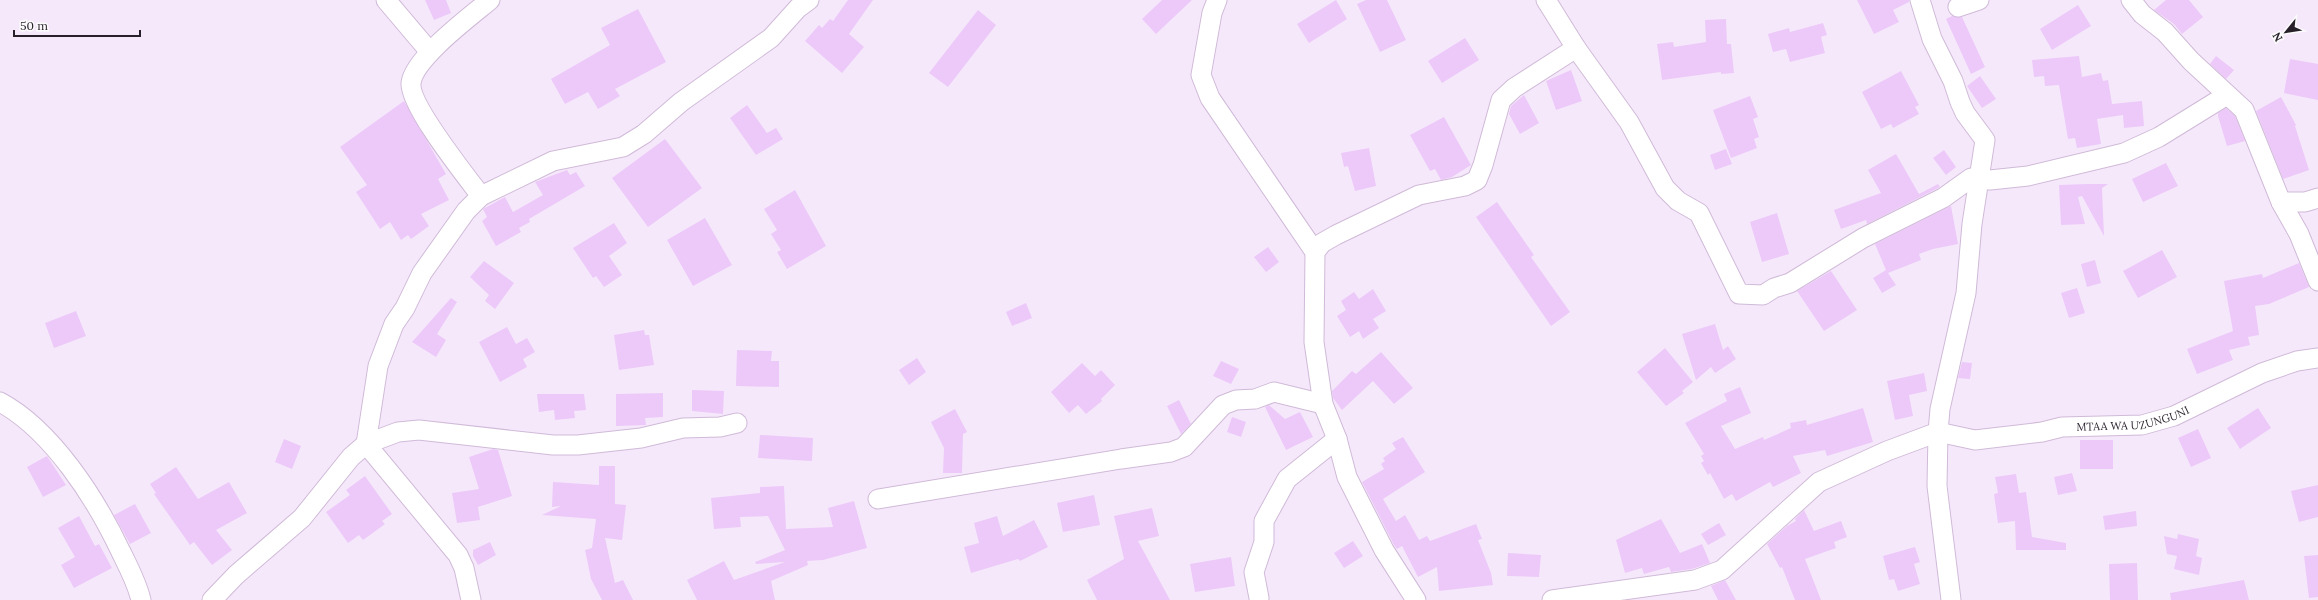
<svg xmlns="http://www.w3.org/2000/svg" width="2318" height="600" viewBox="0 0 2318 600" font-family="Lora,serif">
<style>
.building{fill:#ecc9f9}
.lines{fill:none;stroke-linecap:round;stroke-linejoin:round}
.minor-casing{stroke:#d0bad8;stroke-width:21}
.minor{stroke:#fff;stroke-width:19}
.labels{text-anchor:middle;stroke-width:3;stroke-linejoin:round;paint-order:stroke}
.street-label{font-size:11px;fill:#271f2a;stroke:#fbfbfb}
</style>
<rect width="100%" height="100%" fill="#f6e8fb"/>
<path class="building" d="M425 0H446L451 13 434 20Z
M848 0H873L849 34 864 47 842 73 805 41 819 25 822 28 830 19 833 21Z
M1162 0H1192L1156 34 1142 19Z
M1336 0 1347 19 1309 43 1297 24Z
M1366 0H1387L1406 40 1380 52 1357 4Z
M1857 0H1909V2L1893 10 1899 22 1874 34Z
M2166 0H2189L2203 17 2182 34 2174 24 2154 10Z
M2078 5 2091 26 2052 50 2040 29Z
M638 9 666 62 615 89 620 96 598 109 588 92 565 104 551 79 610 45 601 28Z
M978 10 996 25 948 87 929 73Z
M1952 16 1962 17 1985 67 1971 74 1946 19Z
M1726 19 1727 44H1731L1734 73 1721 74V72L1662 80 1657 44 1673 42 1674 47 1706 42 1705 20Z
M1823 23 1827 35 1821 37 1825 53 1790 62 1786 49 1773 52 1768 34 1789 28 1790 32Z
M1465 38 1479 60 1442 83 1428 61Z
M2079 56 2082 77 2101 73 2103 81 2108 80 2112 104 2142 101 2144 126 2124 128 2123 115 2097 119 2101 144 2077 148 2075 138 2068 139 2059 85 2045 86 2044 76 2034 77 2032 60Z
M2216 56 2234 70 2226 79 2210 64Z
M2290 59 2318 64V100L2284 93Z
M1571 70 1582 101 1556 110 1546 81Z
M1901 71 1919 105 1915 107 1919 114 1893 128 1891 124 1881 129 1862 92Z
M1980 76 1996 99 1982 108 1967 86Z
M1524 95 1539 123 1520 134 1509 114 1511 106Z
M1750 96 1758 117 1753 119 1759 137 1754 139 1757 148 1731 158 1713 110Z
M2281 97 2296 125 2295 126 2309 170 2283 179 2256 111Z
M404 101 446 174 438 179 449 200 421 214 429 226 411 239 408 235 401 240 390 222 380 229 356 192 367 185 340 147Z
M747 105 767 133 776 128 783 139 756 155 730 118Z
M2226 108 2235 116 2245 141 2227 146 2218 116V113Z
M1444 117 1471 165 1452 177 1441 180 1435 169 1430 171 1410 135Z
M665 139 702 188 648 227 612 178Z
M1369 148 1376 186 1355 191 1348 166 1344 167 1341 153Z
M1726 149 1732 164 1715 170 1710 155Z
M1944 150 1956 167 1946 175 1933 158Z
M1896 154 1919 194 1938 184 1940 187 1867 224 1866 220 1841 229 1834 210 1881 193 1868 170Z
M2166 163 2178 186 2143 202 2132 179Z
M567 170 570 175 576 172 585 186 529 219 530 222 519 228 521 232 496 246 482 221 487 217 483 209 505 197 513 212 543 195 535 182Z
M2087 184H2108L2102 188 2104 236 2082 196 2078 197 2085 224 2061 225 2059 185Z
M795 190 826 246 787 269 777 252 781 250 771 234 777 230 764 209Z
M1497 202 1534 255 1531 257 1570 312 1551 326 1476 217Z
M1951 206 1958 244 1933 249 1919 254 1921 260 1888 273 1896 285 1882 293 1873 278 1886 270 1875 244Z
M1777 213 1789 254 1762 262 1750 222Z
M705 218 732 265 693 286 667 240Z
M614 223 627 243 609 256 622 275 604 287 596 276 593 278 573 248Z
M1268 247 1279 262 1266 272 1254 257Z
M2162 250 2177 277 2138 298 2123 271Z
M2095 260 2101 283 2087 287 2081 264Z
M484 261 514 283 495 309 485 301 489 295 470 277Z
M2299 263 2309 287 2269 304 2255 306 2259 335 2248 337 2250 345 2229 350 2233 360 2197 374 2187 349 2233 331 2224 281 2262 274 2263 278Z
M1831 271 1857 310 1824 331 1797 291Z
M2077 288 2085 313 2069 318 2061 293Z
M1373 289 1386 311 1373 319 1379 328 1363 339 1359 331 1350 337 1337 316 1346 310 1341 301 1354 292 1359 299Z
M451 298 457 302 437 334 446 340 436 357 412 342Z
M1026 303 1032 318 1012 326 1006 312Z
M76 311 86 336 54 348 45 323Z
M1715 324 1723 350 1728 346 1736 359 1715 373 1711 367 1696 380 1682 334Z
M507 327 516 344 527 338 535 352 523 359 527 367 500 382 479 342Z
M644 330 645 335H649L654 365 619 370 614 335Z
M1665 348 1693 382 1682 391 1684 393 1666 406 1637 372Z
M737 350 772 351 771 361H779V387L736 386Z
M1381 352 1413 388 1394 404 1373 381 1342 410 1333 398 1332 391 1352 371 1356 374Z
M917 358 926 372 909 385 899 370Z
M1221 361 1239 369 1231 384 1213 376Z
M1962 362 1972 363 1970 379 1958 378Z
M1082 363 1095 376 1101 370 1115 385 1101 399 1102 401 1086 414 1078 405 1069 413 1051 392Z
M1924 373 1927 391 1909 395 1913 416 1895 420 1887 381Z
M1740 387 1751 413 1721 426 1735 449 1763 437 1764 440 1791 428 1790 423 1806 420 1807 425 1863 408 1873 442 1827 456 1825 450 1793 456 1801 473 1773 487 1770 482 1736 501 1732 494 1724 499 1710 473 1708 475 1701 463 1704 461 1701 456 1704 454 1685 423 1727 401 1724 394Z
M692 390 724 391 723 414 692 411Z
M663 393V417L645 418 646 425 616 426V394Z
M537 394H584L586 410 574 411 575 418 555 420 554 410 539 412Z
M1179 400 1191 424 1181 434 1167 406Z
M1269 405 1285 419 1300 412 1313 437 1286 450 1265 407Z
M2258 408 2271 428 2240 449 2227 428Z
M955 409 967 432 963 434 962 473H943L944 448 931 422Z
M1232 417 1246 422 1241 437 1227 432Z
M2198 429 2211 458 2191 467 2178 438Z
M760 435 813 438 812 461 758 458Z
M1403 437 1425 472 1383 499 1396 521 1405 515 1419 540 1427 536 1430 541 1476 524 1482 539 1478 540 1491 573 1493 585 1439 591 1437 567 1418 577 1402 546 1397 549 1394 545 1362 482 1384 469 1381 464 1385 461 1383 458 1396 449 1392 443Z
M284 439 301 446 292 469 275 462Z
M2080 440H2113V469H2080Z
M493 449 498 450 512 496 478 507 480 520 457 523 452 493 479 489 469 457Z
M47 456 66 485 43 497 27 467Z
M599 466H615V504L626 505 622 540 605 538 615 583 623 580 633 600H602L591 579 585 550 592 548 596 519 542 515 561 506 552 507 553 482 599 485Z
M176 467 198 499 229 482 247 513 216 530 232 550 212 565 194 542 190 545 154 494 156 493 150 484Z
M2072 473 2077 491 2058 495 2054 477Z
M2016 474 2019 493 2026 492 2032 537 2066 543V550H2016L2015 521 1998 523 1994 494 1998 493 1995 477Z
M365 476 392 514 382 521 385 524 363 540 359 535 348 543 326 512 350 495 346 490Z
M2318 485V517L2299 522 2291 491Z
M784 486 786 529 833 527 828 508 854 501 867 548 823 560 807 561 808 565 771 581 775 600H697L687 580 724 561 734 580 785 562 756 564 755 562 785 550 768 516 740 517 741 527 714 529 711 498 760 493V487Z
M1094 495 1100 525 1063 532 1057 503Z
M135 504 151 533 130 544 114 515Z
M1152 508 1159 536 1138 541 1170 600H1097L1087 580 1124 559 1114 516Z
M1804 510 1814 531 1841 521 1847 537 1834 542 1836 548 1805 559 1821 600H1795L1782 567 1780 568 1767 544 1787 526 1796 521 1795 519Z
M2136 511 2137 526 2105 530 2103 516Z
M79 516 95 546 99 544 112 568 74 588 61 565 75 557 58 528Z
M997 516 1003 536 1034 520 1048 547 1020 561 1018 559 971 573 964 547 979 543 974 523Z
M1661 519 1680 553 1702 544 1710 563 1692 569 1671 572 1669 567 1644 574 1642 568 1625 573 1616 540Z
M1719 523 1726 535 1708 545 1701 534Z
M2178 534 2199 539 2196 556 2202 558 2199 575 2174 569 2177 556 2167 554 2164 536 2177 539Z
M1353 541 1363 556 1344 568 1334 553Z
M490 542 496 555 478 565 473 556V550Z
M1915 547 1920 562 1914 564 1920 584 1898 591 1894 579 1889 580 1883 556Z
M1508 553 1541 555 1539 577 1507 576Z
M2318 555V597L2309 598 2304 556Z
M1231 557 1235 586 1195 592 1190 564Z
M2137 563 2138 600H2110L2109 564Z
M1725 580 1736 600H1718L1711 586Z
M2244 580 2249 600H2171L2170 593Z"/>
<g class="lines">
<g class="minor-casing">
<g id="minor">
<path d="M386 0 430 52"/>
<path d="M1217 0 1212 13 1201 75 1210 98 1315 252"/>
<path d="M1546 0 1576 48 1629 122 1665 188 1678 201 1699 213 1739 294 1763 295 1774 288 1790 283 1863 238 1943 198 1971 178 1990 180 2028 176 2124 153 2159 137 2227 95"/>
<path d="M1920 0 1932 39 1953 81 1960 102 1965 113 1985 140 1972 224 1966 293 1940 409 1938 432 1937 486 1951 600"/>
<path d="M2131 0 2142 14 2165 32 2191 61 2244 110 2281 202 2299 234 2318 281"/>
<path d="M1958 7 1979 0"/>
<path d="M481 196C466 176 409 105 411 83 414 58 471 16 490 0"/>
<path d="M2281 202H2305L2318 198"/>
<path d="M0 402C52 430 96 499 121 552 129 568 137 583 141 600"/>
<path d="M878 499 1121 459 1171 452 1184 447 1223 405 1236 400 1255 399 1274 392 1323 404"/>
<path d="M1259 598 1254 572 1264 542V521L1287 479 1337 439"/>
<path d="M212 600 236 575 302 518 351 457 366 444 398 432 419 430 553 445H578L641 438 683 428 720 427 737 423"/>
<path d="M471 600 464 568 458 555 366 444 378 366 394 324 405 308 422 273 466 211 481 196 553 161 623 147 644 134 681 102 771 38 798 8 809 0"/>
<path d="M1416 600 1384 550 1347 477 1337 439 1323 404 1314 342 1315 252 1322 243 1336 235 1419 195 1465 186 1477 180 1483 165 1501 100 1514 88 1576 48"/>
<path id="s1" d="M1552 600 1695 580 1722 570 1819 482 1887 451 1938 432 1975 440 2042 432 2062 427 2142 425 2174 416 2262 373 2297 361 2318 358"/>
</g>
</g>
<use href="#minor" class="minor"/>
</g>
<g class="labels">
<g class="street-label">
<text dy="4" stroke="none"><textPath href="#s1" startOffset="631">MTAA WA UZUNGUNI</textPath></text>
</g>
</g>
<g transform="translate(2286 32) rotate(240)" stroke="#fbfbfb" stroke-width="3" paint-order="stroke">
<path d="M0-3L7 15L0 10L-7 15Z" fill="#271f2a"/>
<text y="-6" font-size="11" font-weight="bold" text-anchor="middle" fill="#271f2a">N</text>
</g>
<path d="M14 30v6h126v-6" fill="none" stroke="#271f2a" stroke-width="2"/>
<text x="20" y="30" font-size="12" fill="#271f2a" stroke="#fbfbfb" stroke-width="3" paint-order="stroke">50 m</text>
</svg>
